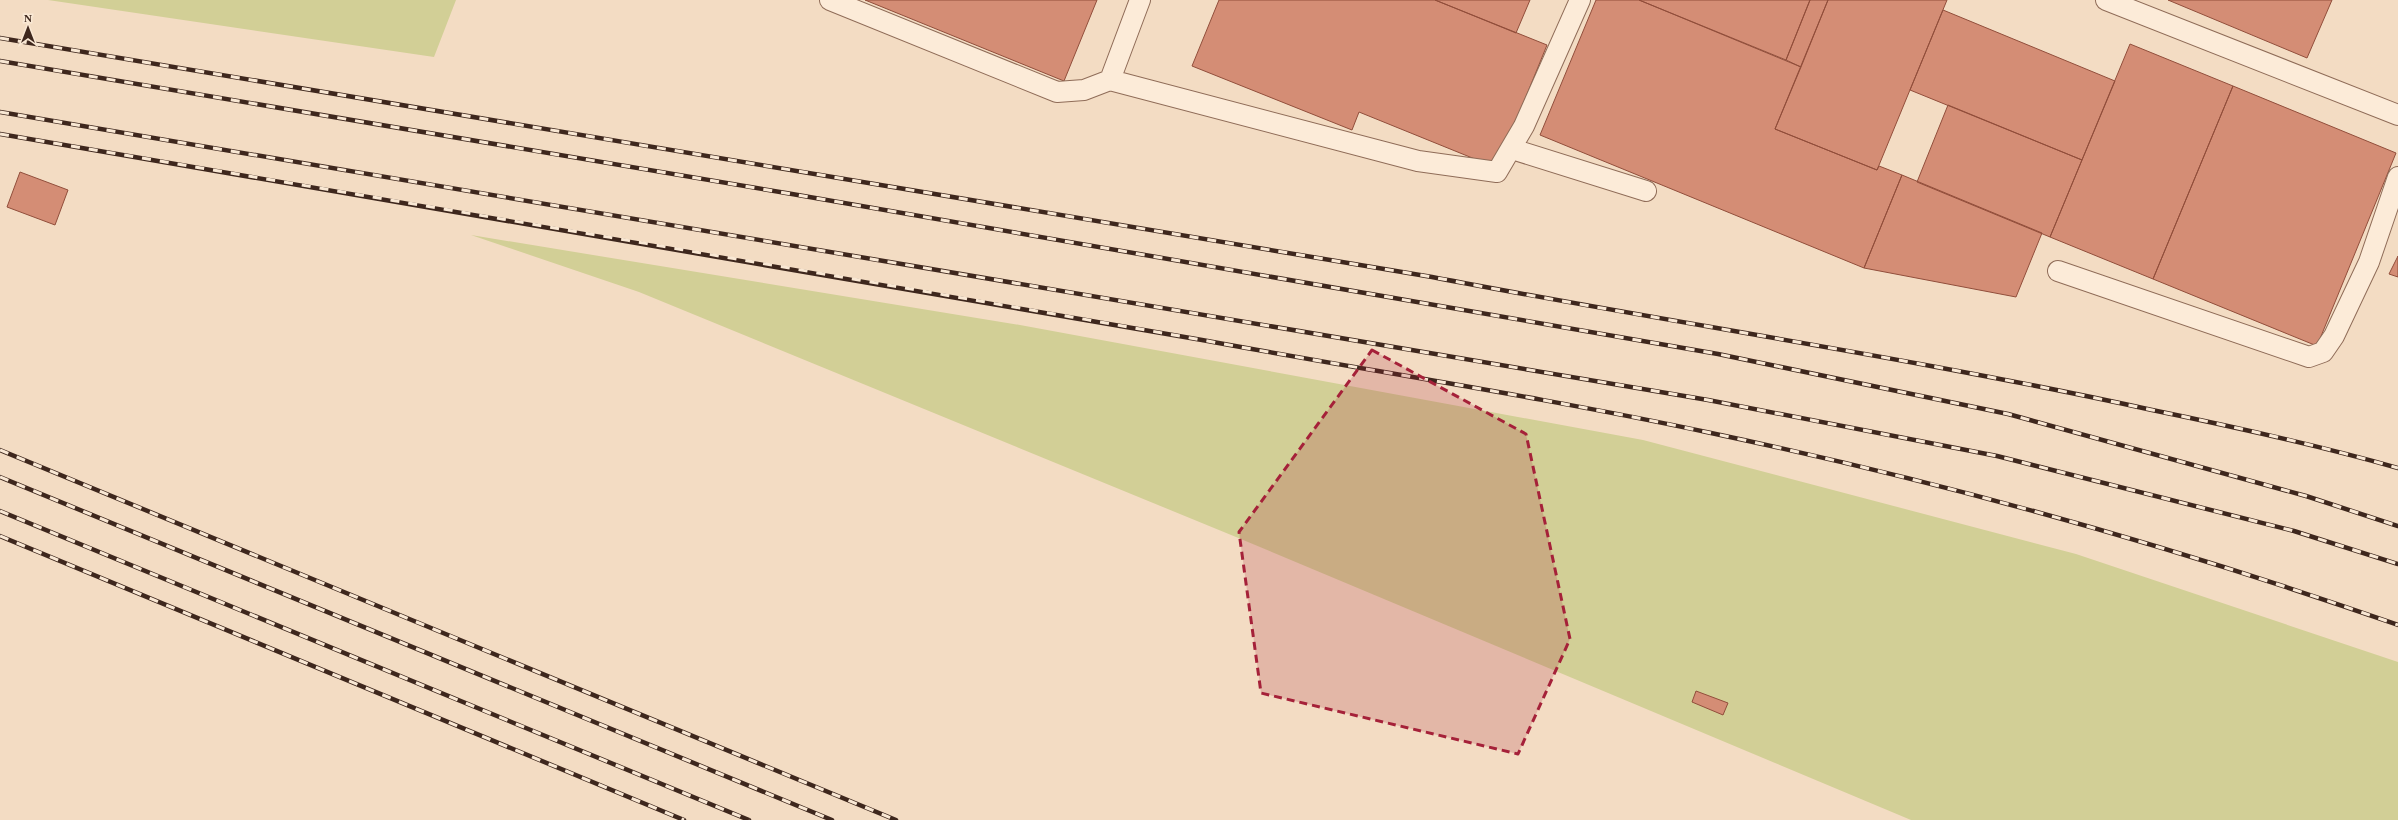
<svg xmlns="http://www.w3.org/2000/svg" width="2398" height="820" viewBox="0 0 2398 820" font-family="Georgia,serif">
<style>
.green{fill:#d2cf96}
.building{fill:#d48d75;stroke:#914e3b}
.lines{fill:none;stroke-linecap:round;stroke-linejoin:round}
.lane-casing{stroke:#8f6c58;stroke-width:22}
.lane{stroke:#fcebd8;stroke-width:20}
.rail-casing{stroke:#3e271d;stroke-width:4.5}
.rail{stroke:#f9e8d4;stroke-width:3;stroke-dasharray:9;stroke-linecap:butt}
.marked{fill:#a52139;fill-opacity:0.2;stroke:#a52139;stroke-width:3;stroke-dasharray:8 5;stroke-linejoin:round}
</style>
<rect width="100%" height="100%" fill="#f3dcc3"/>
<path class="green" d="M48 0H456L434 57Z
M471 235 1020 325 1643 440 2076 554 2398 662V820H1911L1236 537 639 292Z"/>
<path class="building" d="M865 0H1097L1064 81Z
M1219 0H1435L1547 45 1497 168 1359 112 1352 130 1192 66Z
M1435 0H1530L1516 33Z
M1596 0H1639L1801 67 1775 129 1877 170 1879 166 1902 175 1864 268 1540 135Z
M1639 0H1810L1786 60Z
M1810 0H1828L1801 67 1786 60Z
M1828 0H1947L1877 170 1775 129Z
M2168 0H2332L2307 58Z
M1943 10 2115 81 2082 160 1910 90Z
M2130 44 2233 86 2153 279 2050 237Z
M2233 86 2396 153 2317 346 2153 279Z
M1948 105 2082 160 2050 237 1917 182Z
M20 172 68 190 55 225 7 207Z
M1902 175 2042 233 2016 297 1864 268Z
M2398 256V277L2389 274Z
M1696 691 1728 703 1723 715 1692 702Z"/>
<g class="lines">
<g class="lane-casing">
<path id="lane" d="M830 0 1057 92 1084 90 1110 80
M1140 0 1110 80 1418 161 1497 172 1524 126 1580 0
M2106 0 2398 115
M1512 149 1646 191
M2058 271 2309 357 2323 352 2334 336 2369 262 2398 177"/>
</g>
<use href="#lane" class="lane"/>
<g class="rail-casing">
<path id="rail" d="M0 38 1432 277C1672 323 1914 358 2152 410 2235 427 2317 445 2398 468
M0 61 792 194 1718 354 2008 414 2306 496 2398 526
M0 112 1708 400 1997 456 2294 531 2398 564
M0 134C401 202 802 269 1202 340 1371 371 1542 397 1711 433 1944 482 2173 546 2398 625
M0 450 896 820
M0 477 832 820
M0 511 749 820
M0 536 684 820"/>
</g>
<use href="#rail" class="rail"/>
</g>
<path class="marked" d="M1372 350 1526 434 1570 639 1518 754 1261 693 1239 532Z"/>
<g transform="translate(28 28)" stroke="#f9e8d4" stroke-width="3" paint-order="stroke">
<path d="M0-3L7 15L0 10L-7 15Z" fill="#3e271d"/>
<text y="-6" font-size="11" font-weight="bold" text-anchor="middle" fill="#3e271d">N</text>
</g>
</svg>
